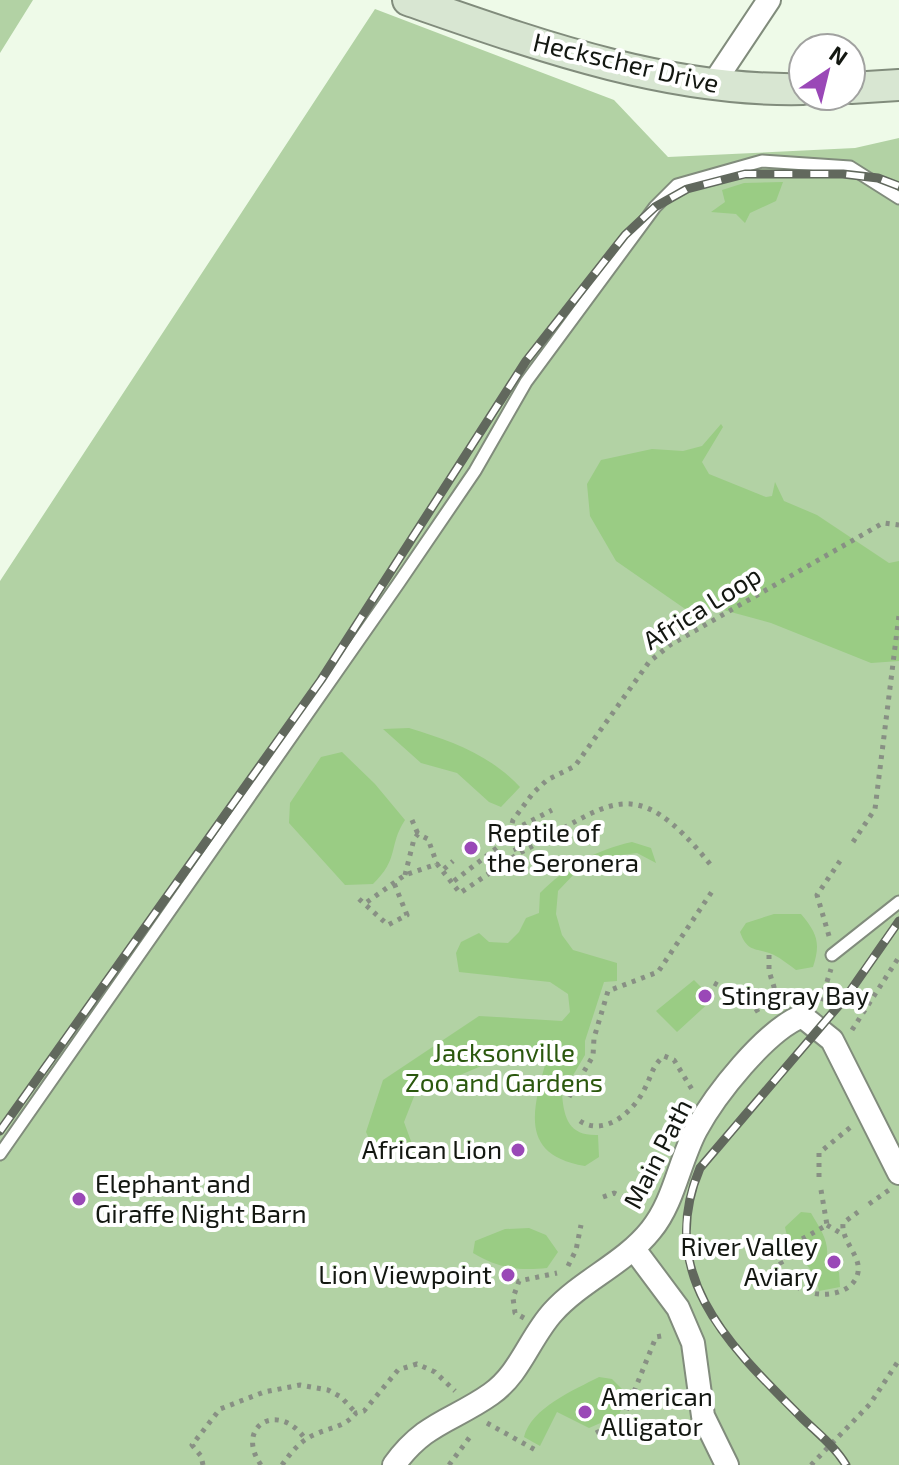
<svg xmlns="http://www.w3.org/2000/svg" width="899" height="1465" viewBox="0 0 899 1465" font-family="'Exo 2',sans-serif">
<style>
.green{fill:#b2d2a4}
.water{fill:#9acc84}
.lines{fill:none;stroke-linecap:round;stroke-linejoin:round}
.lane-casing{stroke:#818c7c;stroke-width:15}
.street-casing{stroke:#818c7c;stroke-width:26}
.secondary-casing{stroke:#818c7c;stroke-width:34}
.path{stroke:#889084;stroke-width:5;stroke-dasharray:4 6;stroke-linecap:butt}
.lane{stroke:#fff;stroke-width:11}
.street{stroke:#fff;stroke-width:22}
.secondary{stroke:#d8e6d2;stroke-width:30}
.rail-casing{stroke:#61685d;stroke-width:9}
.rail{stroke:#fff;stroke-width:6;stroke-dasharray:18;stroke-linecap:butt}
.poi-dot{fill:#9a48b7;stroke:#fff;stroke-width:3}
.labels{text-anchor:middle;stroke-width:8;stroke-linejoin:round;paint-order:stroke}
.street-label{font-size:26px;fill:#131711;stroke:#fff}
.poi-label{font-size:26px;fill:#131711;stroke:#fff;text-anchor:start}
.park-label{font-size:26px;fill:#2b580e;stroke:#fff}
</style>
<rect width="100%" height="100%" fill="#eefae8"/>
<path class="green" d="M0 0H33L0 53Z
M375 9 614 100 668 157 855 148 899 138V1465H0V581Z"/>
<path class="water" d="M783 182 776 201 750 213 745 223 736 214 711 212 725 202 722 190 744 183Z
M721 424 723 427 702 462 709 474 766 497 772 496 775 482 784 501 817 515 889 563 899 561V661L871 663 771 623 716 608 691 613 616 561 590 516 587 484 601 460 652 449 683 451 702 446Z
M409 728C451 741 489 754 520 787L501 807 489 802 457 773 421 763 383 729Z
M342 752 375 784 405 820C388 846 400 858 373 884L345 885 289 823 290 803 321 757Z
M632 842 651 848 656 863 637 853 614 856 577 871 558 891 556 914 562 935 573 950 617 963V981L604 982 585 1041V1055L562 1094C564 1120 570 1136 598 1135L599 1157 585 1166C522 1155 531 1115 545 1065L529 1052 498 1059 415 1094 404 1122 412 1144 377 1155 366 1132 383 1080 479 1016 562 1021 570 1012 568 994 550 982 459 972 456 953 461 942 479 933 489 942 508 943 519 932 526 918 539 913 540 893C566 867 595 850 632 842Z
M774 914H801C817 933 821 943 813 967L796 970C789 965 782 959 774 955 757 947 748 954 740 932L746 923Z
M694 980 713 999 677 1032 656 1011Z
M801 1212 811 1213C821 1230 832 1245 825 1263L839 1272 840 1287 819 1291C814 1261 790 1257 785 1227Z
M529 1228 546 1235 558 1252 547 1268C518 1271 498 1268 473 1253L475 1241 505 1229Z
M599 1377 612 1379 627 1394 619 1415 589 1428 557 1412 540 1446 524 1437C531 1408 574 1390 599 1377Z"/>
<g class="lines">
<g class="lane-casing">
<path id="lane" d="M832 955 899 902
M0 1154 398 584 475 471 526 382 655 207 677 185 762 161 850 167 899 198"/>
</g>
<g class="street-casing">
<path id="street" d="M713 84 769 0
M634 1249 678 1308 693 1343 703 1416 727 1465
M394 1465C425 1422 453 1421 491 1394 520 1374 530 1337 553 1312 582 1280 624 1264 651 1230 674 1202 679 1162 696 1130 715 1095 765 1031 802 1016L832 1040 899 1173"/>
</g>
<g class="secondary-casing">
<path id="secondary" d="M408 0C535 44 666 92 803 89
M851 88 899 85"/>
</g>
<path class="path" d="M412 820 418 834
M496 839 552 810
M853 842 875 809 899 615
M710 864C632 768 611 804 518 854L509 834 513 820 533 793 547 780 575 766 649 662 670 645 883 523 899 525
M444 869 453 861
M405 875 414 839 418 834 428 839 437 864
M454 881 511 837
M359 899 388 925 407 915 394 883
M367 902 405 875 437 864 460 893 518 854
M829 936 817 895 840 861
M769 955V971L779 1003
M714 983 753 1004 761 1017
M821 1001 831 969
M852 1030 899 957
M569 1097 593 1056 594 1038 608 991 658 972 713 890
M580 1121C604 1137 634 1112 645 1088 652 1075 652 1066 664 1056L674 1060 693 1091
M819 1177V1153L852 1126
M821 1190 827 1225 781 1251 778 1257C783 1266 788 1278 795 1285 810 1299 849 1298 857 1276 864 1257 841 1243 843 1223L858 1212
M603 1197 614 1193 640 1206
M869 1204 889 1190
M827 1225 842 1234
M568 1266 576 1250 581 1225
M524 1318 515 1313 513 1298 519 1281 557 1273
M487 1423 539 1452
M596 1433 623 1419 656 1337 667 1335
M203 1465 201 1456 192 1445 220 1409 264 1392 300 1385 328 1390 341 1397 356 1413
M261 1465C234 1427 278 1399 306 1440
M282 1465C291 1452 301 1440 316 1434 331 1427 345 1427 356 1413L364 1411 398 1370 417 1364 435 1372 455 1391
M449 1465 472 1434
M811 1465 870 1404 899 1360"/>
<use href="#lane" class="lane"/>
<use href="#street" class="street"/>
<use href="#secondary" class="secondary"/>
<g class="rail-casing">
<path id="rail" d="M0 1131 321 680 526 361 625 235 655 207 687 189 745 174H843L878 178 899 186
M846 1465C835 1446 815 1431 800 1416 729 1345 655 1275 700 1168L846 997 899 921"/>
</g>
<use href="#rail" class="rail"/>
</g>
<g class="poi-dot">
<circle cx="471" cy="848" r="8"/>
<circle cx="705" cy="996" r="8"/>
<circle cx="518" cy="1150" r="8"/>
<circle cx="79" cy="1199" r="8"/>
<circle cx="834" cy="1262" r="8"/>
<circle cx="508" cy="1275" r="8"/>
<circle cx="585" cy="1412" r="8"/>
</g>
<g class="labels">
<g class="street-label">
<text transform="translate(626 63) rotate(13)" y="9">Heckscher Drive</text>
<text transform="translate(702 608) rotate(-32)" y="9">Africa Loop</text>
<text transform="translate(658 1154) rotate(-63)" y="9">Main Path</text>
</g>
<g class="poi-label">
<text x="487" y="842">Reptile of<tspan x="487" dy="30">the Seronera</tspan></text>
<text x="721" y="1005">Stingray Bay</text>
<text x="502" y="1159" text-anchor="end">African Lion</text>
<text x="95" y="1193">Elephant and<tspan x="95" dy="30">Giraffe Night Barn</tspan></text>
<text x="818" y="1256" text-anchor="end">River Valley<tspan x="818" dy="30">Aviary</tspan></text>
<text x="492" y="1284" text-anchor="end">Lion Viewpoint</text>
<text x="601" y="1406">American<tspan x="601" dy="30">Alligator</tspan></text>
</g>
<g class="park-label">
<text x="504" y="1062">Jacksonville<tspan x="504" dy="30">Zoo and Gardens</tspan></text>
</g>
</g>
<g transform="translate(827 72) rotate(35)"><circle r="38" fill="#ffffff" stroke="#a1a2a0" stroke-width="2"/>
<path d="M0-6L14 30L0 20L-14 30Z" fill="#9a48b7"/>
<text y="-12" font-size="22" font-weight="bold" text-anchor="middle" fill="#131711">N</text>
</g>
</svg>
